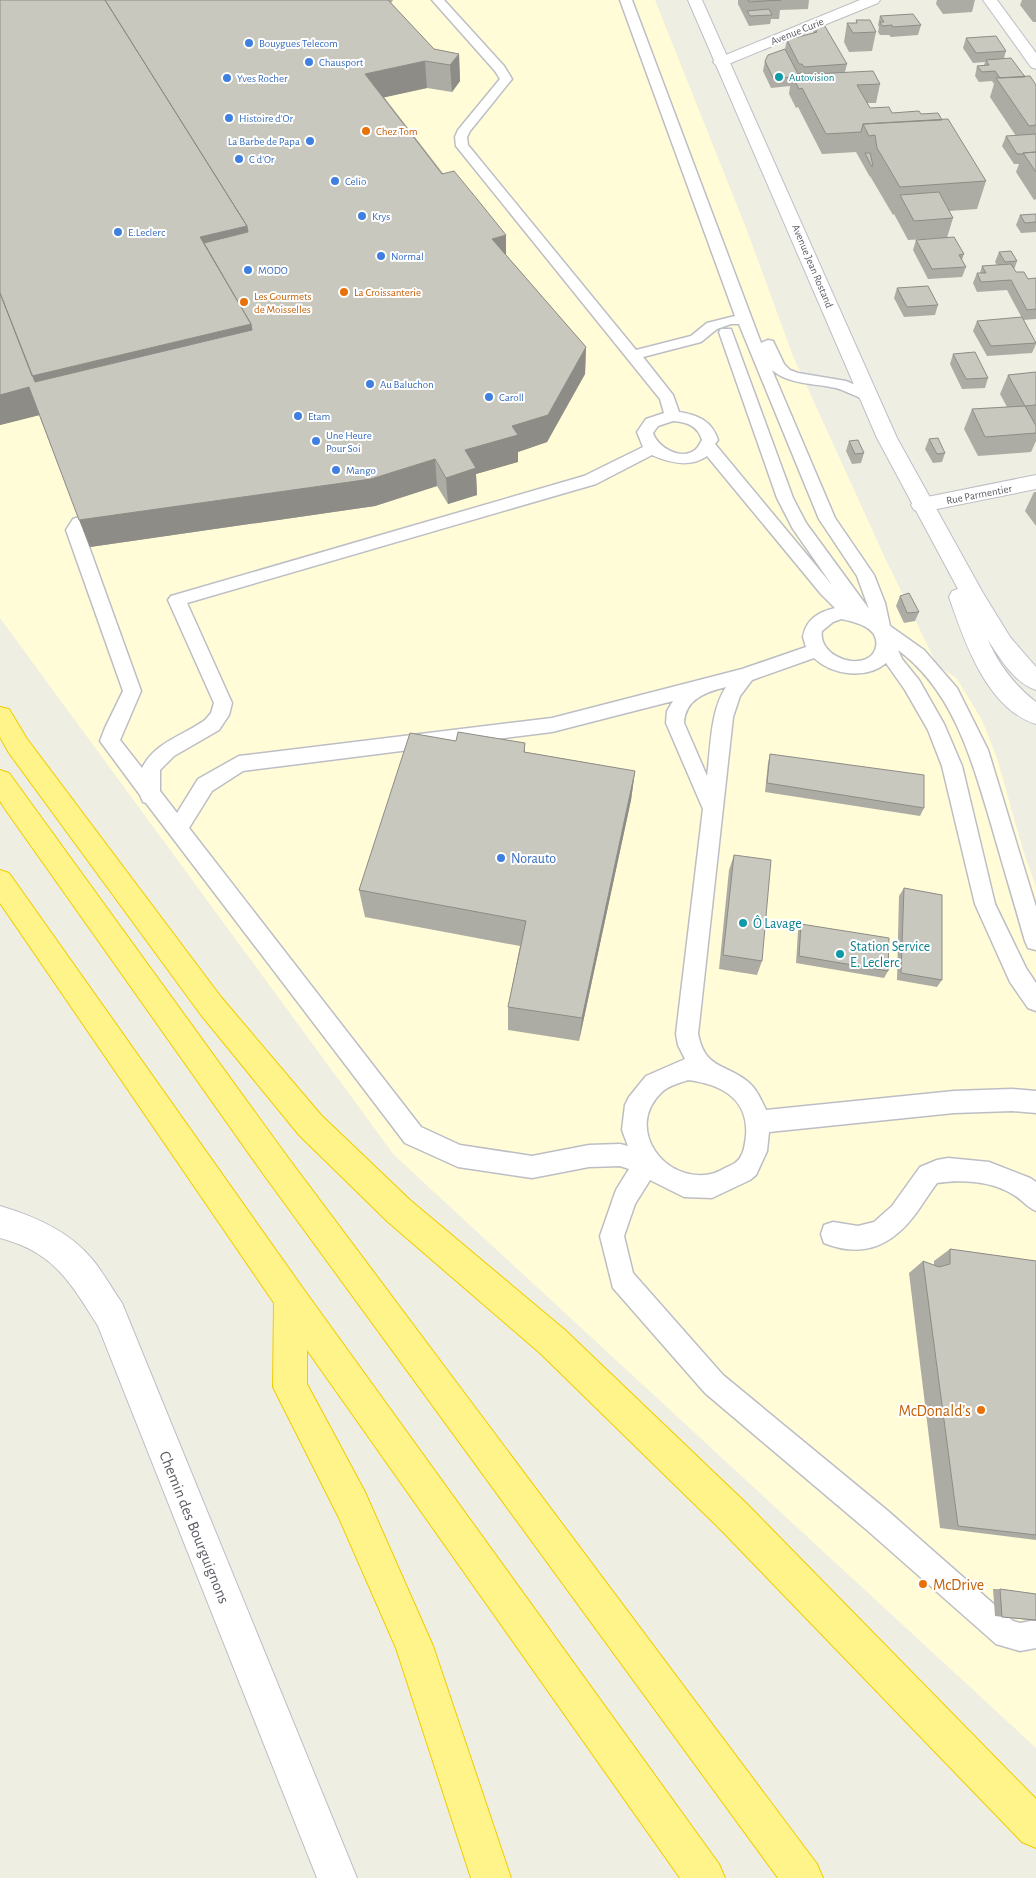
<svg xmlns="http://www.w3.org/2000/svg" width="1036" height="1878" viewBox="0 0 1036 1878" font-family="'Alegreya Sans',sans-serif">
<style>
.commercial{fill:#fffcd7}
.lines{fill:none;stroke-linecap:round;stroke-linejoin:round}
.lane-casing{stroke:#bdbec5;stroke-width:3}
.street-casing{stroke:#bdbec5;stroke-width:2}
.secondary-casing{stroke:#bdbfc7;stroke-width:2}
.highway-casing{stroke:#f1cc00;stroke-width:2}
.lane{fill:#fff;fill-rule:evenodd}
.street{fill:#fff;fill-rule:evenodd}
.secondary{fill:#fff;fill-rule:evenodd}
.highway{fill:#fff489;fill-rule:evenodd}
.wall{fill:#adaca4}
.shaded-wall{fill:#8d8c86}
.building{fill:#c9c8bf;stroke:#8d8c86}
.shop-dot{fill:#3f7fe0;stroke:#fff;stroke-width:2}
.culture-dot{fill:#0f9aa8;stroke:#fff;stroke-width:2}
.food-dot{fill:#e8710a;stroke:#fff;stroke-width:2}
.labels{text-anchor:middle;stroke-width:4;stroke-linejoin:round;paint-order:stroke}
.far-street-label{font-size:11px;fill:#5b5d64;stroke:#fff}
.far-shop-label{font-size:11px;fill:#366cbe;stroke:#fff;text-anchor:start}
.far-culture-label{font-size:11px;fill:#0d838f;stroke:#fff;text-anchor:start}
.far-food-label{font-size:11px;fill:#c56008;stroke:#fff;text-anchor:start}
.shop-label{font-size:14px;fill:#366cbe;stroke:#fff;text-anchor:start}
.culture-label{font-size:14px;fill:#0d838f;stroke:#fff;text-anchor:start}
.near-food-label{font-size:16px;fill:#c56008;stroke:#fff;text-anchor:end}
.near-street-label{font-size:16px;fill:#5b5d64;stroke:#fff}
</style>
<rect width="100%" height="100%" fill="#efeee2"/>
<path class="commercial" d="M0 0H655L746 228 793 356 886 560 937 665 957 679 982 720 997 758 1023 850 1036 887V1748L394 1155 0 618Z"/>
<g class="lines">
<g class="lane-casing">
<path id="lane" d="M432 0H444L504 66 512 79 470 131 467 137 468 145 636 350 691 336 707 323 735 316 620 0H632L761 343 768 340 773 341 784 364 790 370 798 373 846 381 874 393 877 396 874 399 869 401C858 398 847 391 836 388 814 383 790 385 772 370L835 518 874 575 885 603 890 626 924 650 957 688 988 750 1036 907V950L1028 948 1025 941C1014 902 1002 863 991 824 972 761 954 691 898 650L902 659 919 680 944 724 962 766 995 904 1026 968 1036 983V1011L1028 1008 1010 982 975 904 942 766 928 730 905 690 886 663C866 680 832 675 814 658L752 680 740 696 733 717 698 1034C705 1069 724 1063 747 1081 756 1088 761 1099 766 1110L954 1091 1012 1089 1036 1091V1113L1012 1111 954 1113 769 1132 767 1151 756 1175 750 1180 712 1198 684 1197 650 1180 635 1204 624 1236 633 1273 723 1375 888 1511 1013 1621 1020 1623 1036 1620V1648L1020 1651 996 1644 868 1531 705 1393 613 1288 600 1236 616 1190 629 1169 620 1166 589 1167 532 1178 458 1167 405 1143 146 803 143 802 140 795 100 741 105 728 123 691 66 530 73 519 79 517 85 519 87 523 83 530 141 691 120 740 142 768C155 742 183 736 205 720L211 713 214 703 168 600 171 596 584 476 643 447 637 432 646 419 664 413 660 399 456 146 455 137 458 130 500 79 495 71ZM731 324H739L819 519 857 576 869 609 806 523 793 498 731 329H721L719 332 777 498 793 529 832 585 715 444 718 440C712 421 698 415 679 412L673 395 643 357 701 342 717 329ZM673 421C687 422 698 426 702 440 700 443 698 448 695 450 681 461 657 447 653 433L658 426ZM652 455C670 463 690 468 707 456L821 594 835 608C819 612 806 619 803 637L806 647 742 669 552 718 239 756 198 779 177 813 160 791V770L174 756 219 730 229 715 232 703 187 603 596 484ZM841 619C855 622 880 627 876 647 875 652 871 657 866 659 848 667 818 652 822 631L833 622ZM726 687C710 711 711 748 707 776L684 723C685 699 706 692 726 687ZM673 701 667 711 666 723 703 809 676 1034 678 1045 685 1059 646 1076 629 1097 625 1105 622 1130 628 1146 620 1144 589 1145 532 1156 460 1145 421 1127 189 828 212 791 243 771 552 732ZM688 1080C720 1084 749 1098 746 1136 745 1142 745 1148 742 1154 739 1162 732 1165 725 1168 721 1170 716 1173 711 1174 665 1184 624 1129 661 1093 667 1086 680 1083 688 1080Z
M948 1158 989 1162 1030 1178 1036 1182V1211C1027 1207 1022 1200 1014 1195 993 1181 961 1179 937 1183 930 1192 924 1202 917 1212 893 1245 864 1259 824 1243L821 1234 824 1225 833 1222 858 1226 874 1222 892 1206 920 1167 937 1160Z"/>
</g>
<g class="street-casing">
<path id="street" d="M860 0H880L878 3 726 65H716L713 62 716 59Z
M983 0H997L1036 53V69L1031 67Z
M1036 475V489L922 512 914 510 911 505 914 500 922 498Z
M0 1206C34 1216 69 1231 92 1259 103 1272 112 1289 122 1303L357 1878H317L98 1326C70 1282 54 1252 0 1238Z"/>
</g>
<g class="secondary-casing">
<path id="secondary" d="M688 0H702L897 438 983 593 1010 637 1036 667V690C1014 683 1000 658 988 640 999 665 1014 685 1036 702V724C987 709 964 641 949 597L952 591 958 589 877 438Z"/>
</g>
<g class="highway-casing">
<path id="highway" d="M0 707 9 709 27 739 221 997 321 1115 410 1200 565 1330 747 1504 1036 1799V1848L1022 1842 721 1530 541 1354 388 1222 299 1135 201 1015 9 753 0 737Z
M0 770 9 773 286 1155 817 1864 823 1878H778L264 1175 5 809 0 801Z
M0 870 9 873 302 1287 719 1864 725 1878H680L307 1350V1384L365 1492 433 1646 511 1878H471L396 1648 339 1518 273 1387 274 1303 0 903Z"/>
</g>
<use href="#lane" class="lane"/>
<use href="#street" class="street"/>
<use href="#secondary" class="secondary"/>
<use href="#highway" class="highway"/>
</g>
<path class="wall" d="M0 0H393L391 3 434 49 459 54 460 81 452 92 427 88 384 97 506 255 586 347 585 374 547 442 518 452V462L476 474 477 495 448 504 437 486 375 506 90 547 39 415 0 425Z
M738 0H809L808 9 780 10 779 19H771L770 24 749 26 738 4Z
M937 0H975L972 12 943 14 936 4Z
M1022 0H1036V22H1033L1020 5Z
M880 16 921 25 918 35 891 37 889 35H880L878 32 879 27 878 25Z
M856 20 876 32 872 51 849 52 844 42 847 23H856Z
M814 27 847 64 845 72 880 84 876 103H867L870 108 892 113 921 114 942 120 986 181 977 209 949 211 953 218 947 238 908 240 894 214 893 215 870 176V177L856 152 822 154 798 107 796 108 789 94 790 86 771 88 763 71 765 61 785 49 787 40 813 33Z
M966 38 1006 51 1004 58 1036 85V199L1034 200 1016 172 1019 164H1014L1002 146 1006 136H1016L990 97 994 84 992 81 979 82 975 76 977 66 984 65 985 62 973 63 963 48Z
M1036 214V232L1021 233 1016 225 1020 215Z
M916 240 964 254 962 260 966 267 962 277 928 279 913 250Z
M999 252 1017 261 1014 270 1016 272 1028 279 1036 278V319L1023 320 1007 290 977 292 973 283 977 273H980L982 266 997 265 995 262Z
M897 288 938 305 935 315 904 317 894 298Z
M977 321 1036 342V344L1032 353 987 356 973 331Z
M953 354 988 378 985 388 962 389 950 364Z
M1036 372V424H1035L1036 426V441L1031 452 978 456 964 429 972 409 1007 407 1000 394 1008 375Z
M929 439 945 453 942 462 933 463 925 449Z
M849 441 864 453 861 463 852 464 846 451Z
M1034 492H1036V526L1025 511Z
M900 596 919 612 915 621 904 623 896 606Z
M456 741 525 743V752L635 771 631 800 579 1041 508 1030V1007L520 946 365 917 359 890Z
M770 754 924 808 920 816 765 792 768 763Z
M734 855 762 961 757 975 719 969 729 870Z
M904 888 942 980 937 987 897 980 899 896Z
M801 924 888 971 884 978 796 963 798 931Z
M950 1249 1036 1261V1540L940 1528 909 1273 923 1261 934 1265V1261Z
M993 1589H1000L1036 1594V1621L995 1616Z"/>
<path class="shaded-wall" d="M459 54 460 81 452 92 450 65Z
M425 61 427 88 368 101 365 74Z
M247 226 254 260 217 269 200 237Z
M506 235V263L492 239Z
M251 324 258 358 46 410 32 376Z
M586 347 585 374 547 442 518 452V462L476 474 477 495 448 504 446 478 465 450 512 426Z
M29 387 40 415 0 425V395Z
M435 459 437 486 375 506 90 547 79 520Z
M635 771 631 800 579 1041 582 1018Z"/>
<path class="building" d="M0 0H105L247 226 200 237 251 324 32 376 0 293Z
M105 0H388L434 49 459 54 450 65 425 61 365 74 442 174 454 171 477 199 506 235 492 239 586 347 548 415 512 426 518 435 465 450 476 468 446 478 435 459 371 479 79 520 29 387 0 395V293L35 382 252 330 251 324 204 243 248 232 247 226Z
M748 0H781L749 2Z
M769 9 772 15 750 16 747 11Z
M913 14 921 25 893 27 892 25 882 26 880 22H884L880 16Z
M856 20H870L876 32 853 33 847 23H857Z
M823 23 847 64 804 67 802 64H799L787 40 817 32 814 27Z
M996 36 1006 51 976 53 966 38Z
M785 49 798 74 801 73V75H792V77L773 78 765 61 768 55Z
M1011 58 1025 77 1000 78 995 71 982 72 977 66 989 65 986 60Z
M873 71 880 84 857 85 870 108 889 107 892 113 919 111 921 114 938 113 942 120 863 124 861 132 826 134 802 88 799 89 792 75Z
M1030 76 1036 85V125L1029 126 996 78Z
M948 119 986 181 900 187 877 148 875 135 869 136 863 124Z
M1036 134V152L1023 153V154H1017L1006 136Z
M1036 152V172L1023 153Z
M865 153H870L873 166 872 167Z
M939 192 953 218 914 221 900 195Z
M1036 214V222L1025 223 1020 215Z
M954 237 964 254 959 255 966 267 932 269 916 240Z
M1011 251 1017 261 1005 262 999 252Z
M1011 264 1016 272H1024L1028 279 1036 278V309L1027 310 1011 280 981 282 977 273H986L982 266Z
M928 286 938 305 907 307 897 288Z
M1022 317 1036 343 991 346 977 321Z
M975 352 988 378 966 379 953 354Z
M1036 372V405L1025 406 1008 375Z
M1025 406 1036 426V433L985 437 972 409Z
M938 438 945 453 937 454 929 439Z
M858 440 864 453 855 454 849 441Z
M909 593 919 612 907 613 900 596Z
M458 732 525 743 524 752 635 771 582 1018 508 1007 526 921 359 890 410 733 456 741Z
M770 754 924 775V808L767 783Z
M734 855 771 860 762 961 723 955Z
M904 888 942 895V980L901 973Z
M801 924 889 938 888 971 799 956Z
M950 1249 1036 1261V1535L958 1526 923 1261 939 1267 950 1264Z
M1000 1589 1036 1594V1620L1002 1617Z"/>
<g class="shop-dot">
<circle cx="249" cy="43" r="5"/>
<circle cx="309" cy="62" r="5"/>
<circle cx="227" cy="78" r="5"/>
<circle cx="229" cy="118" r="5"/>
<circle cx="310" cy="141" r="5"/>
<circle cx="239" cy="159" r="5"/>
<circle cx="335" cy="181" r="5"/>
<circle cx="362" cy="216" r="5"/>
<circle cx="118" cy="232" r="5"/>
<circle cx="381" cy="256" r="5"/>
<circle cx="248" cy="270" r="5"/>
<circle cx="370" cy="384" r="5"/>
<circle cx="489" cy="397" r="5"/>
<circle cx="298" cy="416" r="5"/>
<circle cx="316" cy="441" r="5"/>
<circle cx="336" cy="470" r="5"/>
<circle cx="501" cy="858" r="5"/>
</g>
<g class="culture-dot">
<circle cx="779" cy="77" r="5"/>
<circle cx="743" cy="923" r="5"/>
<circle cx="840" cy="954" r="5"/>
</g>
<g class="food-dot">
<circle cx="366" cy="131" r="5"/>
<circle cx="344" cy="292" r="5"/>
<circle cx="244" cy="302" r="5"/>
<circle cx="981" cy="1410" r="5"/>
<circle cx="923" cy="1584" r="5"/>
</g>
<g class="labels">
<g class="far-street-label">
<text transform="translate(797 31) rotate(-22)" y="4">Avenue Curie</text>
<text transform="translate(813 266) rotate(67)" y="4">Avenue Jean Rostand</text>
<text transform="translate(979 494) rotate(-11)" y="4">Rue Parmentier</text>
</g>
<g class="far-shop-label">
<text x="259" y="47">Bouygues Telecom</text>
<text x="319" y="66">Chausport</text>
<text x="237" y="82">Yves Rocher</text>
<text x="239" y="122">Histoire d'Or</text>
<text x="300" y="145" text-anchor="end">La Barbe de Papa</text>
<text x="249" y="163">C d'Or</text>
<text x="345" y="185">Celio</text>
<text x="372" y="220">Krys</text>
<text x="128" y="236">E.Leclerc</text>
<text x="391" y="260">Normal</text>
<text x="258" y="274">MODO</text>
<text x="380" y="388">Au Baluchon</text>
<text x="499" y="401">Caroll</text>
<text x="308" y="420">Etam</text>
<text x="326" y="439">Une Heure<tspan x="326" dy="13">Pour Soi</tspan></text>
<text x="346" y="474">Mango</text>
</g>
<g class="far-culture-label">
<text x="789" y="81">Autovision</text>
</g>
<g class="far-food-label">
<text x="376" y="135">Chez Tom</text>
<text x="354" y="296">La Croissanterie</text>
<text x="254" y="300">Les Gourmets<tspan x="254" dy="13">de Moisselles</tspan></text>
</g>
<g class="shop-label">
<text x="511" y="863">Norauto</text>
</g>
<g class="culture-label">
<text x="753" y="928">Ô Lavage</text>
<text x="850" y="951">Station Service<tspan x="850" dy="16">E. Leclerc</tspan></text>
</g>
<g class="near-food-label">
<text x="971" y="1416">McDonald's</text>
<text x="933" y="1590" text-anchor="start">McDrive</text>
</g>
<g class="near-street-label">
<text transform="translate(195 1527) rotate(68)" y="6">Chemin des Bourguignons</text>
</g>
</g>
</svg>
